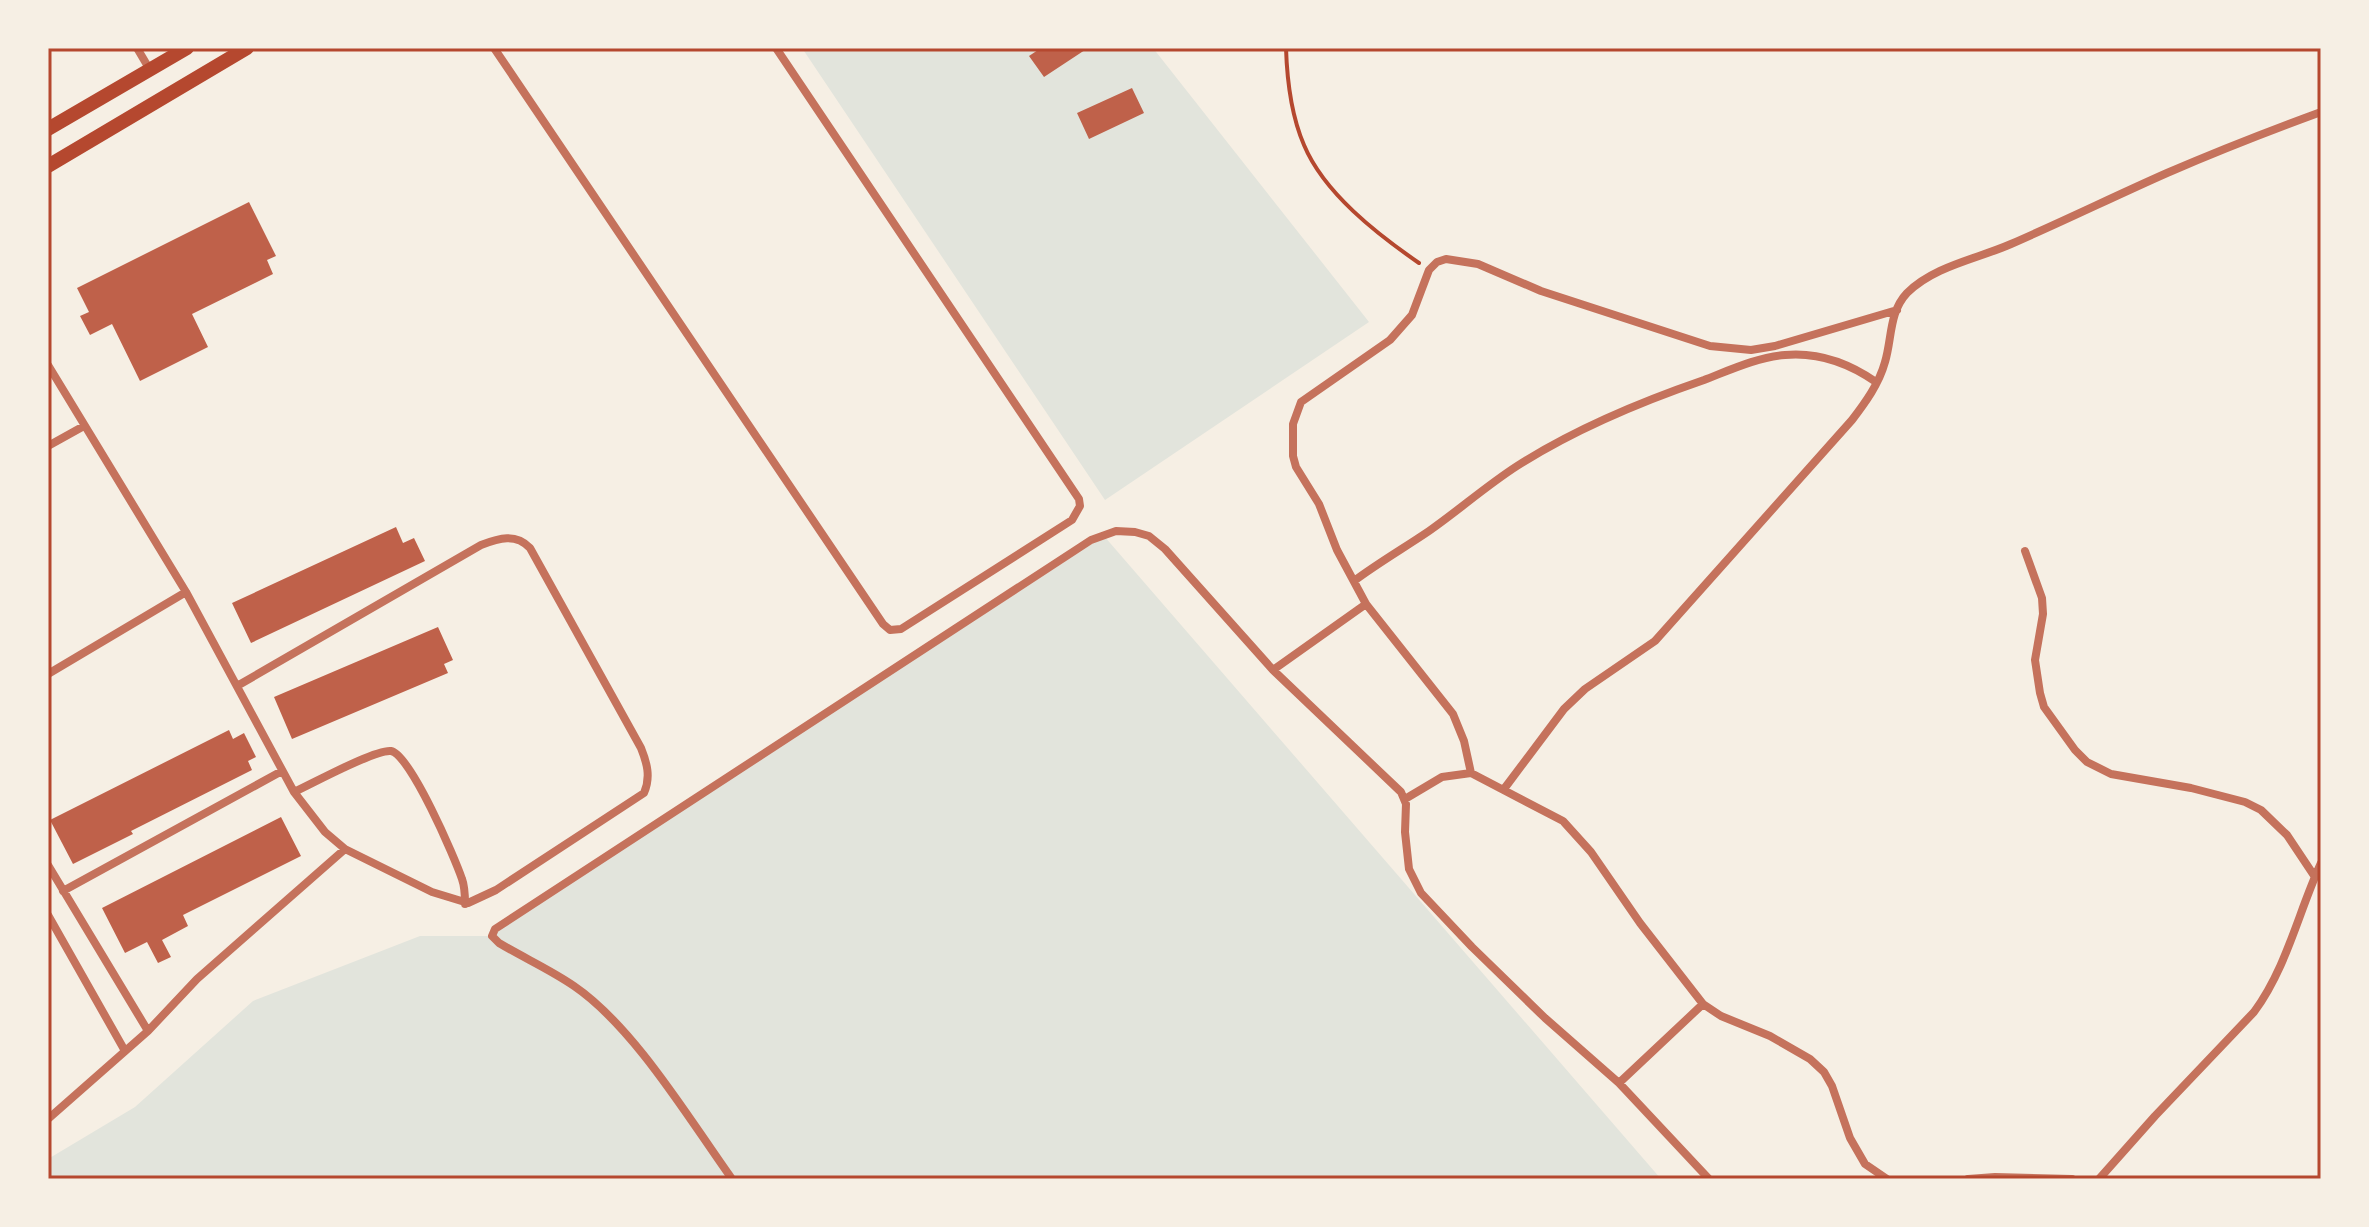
<svg xmlns="http://www.w3.org/2000/svg" width="2369" height="1227" viewBox="0 0 2369 1227" font-family="'Fira Sans',sans-serif">
<style>
.green{fill:#e2e4dc}
.building{fill:#bf614a}
.lines{fill:none;stroke-linecap:round;stroke-linejoin:round}
.path{stroke:#b5482f;stroke-width:4}
.minor{stroke:#c5725c;stroke-width:8}
.primary{stroke:#b5482f;stroke-width:14}
.neatline{fill:none;stroke:#b5482f;stroke-width:3}
</style>
<rect width="100%" height="100%" fill="#f6efe4"/>
<path class="green" d="M802 48H1153L1369 322 1105 500Z
M1104 536 1661 1179H48V1159L135 1107 253 1001 420 936H489Z"/>
<path class="building" d="M1041 48H1088L1044 77 1029 56Z
M1132 88 1144 113 1089 139 1077 113Z
M249 202 276 256 267 260 273 274 192 314 208 347 140 381 112 324 90 335 80 316 89 312 77 288Z
M396 527 403 543 414 538 425 561 251 643 232 603Z
M438 627 453 660 444 664 448 673 292 739 274 697Z
M229 730 233 739 244 733 256 757 248 761 252 770 131 831 133 834 73 864 50 820Z
M281 817 301 856 183 915 188 926 162 940 171 957 158 963 147 942 125 953 102 908Z"/>
<g class="lines">
<path class="path" d="M1286 48C1287 80 1291 115 1304 145 1324 193 1377 234 1419 263"/>
<path class="minor" d="M137 48 150 70
M494 48 883 624 890 630 901 629 1072 520 1080 506 1079 499 776 48
M48 365 186 592 294 792 325 832 345 849 432 892 468 903 496 890 644 793C651 777 647 763 641 748L530 548C516 533 499 538 481 545L237 686
M48 446 84 426
M2025 551 2042 598 2043 614 2035 660 2040 693 2044 707 2075 750 2087 762 2111 774 2191 788 2245 802 2261 810 2287 835 2315 877
M1354 581C1378 563 1404 548 1429 531 1459 510 1486 486 1517 466 1575 429 1640 402 1704 380 1730 370 1758 357 1785 355 1818 352 1850 364 1876 382
M1273 670 1366 604
M48 674 186 592
M1471 773 1464 741 1453 714 1366 604 1337 550 1319 504 1296 467 1293 456V424L1301 402 1390 340 1412 315 1429 270 1437 262 1446 259 1478 264 1541 291 1710 346 1751 350 1775 346 1897 310
M1504 789 1564 709 1585 689 1655 641 1852 420C1865 403 1879 384 1885 362 1892 339 1889 312 1907 293 1934 266 1977 259 2011 244 2064 221 2115 196 2167 173 2218 151 2269 131 2321 112
M294 792C312 784 375 749 391 751 410 754 455 858 462 879 465 887 465 895 465 904
M1405 799 1442 777 1471 773 1563 821 1591 852 1640 923 1703 1004 1721 1016 1770 1036 1810 1059 1824 1072 1832 1086 1850 1138 1865 1164 1887 1179
M48 865 148 1031
M63 891 282 771
M48 915 125 1051
M1619 1083 1703 1004
M48 1119 148 1031 197 979 345 849
M732 1179C689 1119 634 1027 574 986 551 970 524 958 499 943L492 936 495 929 1091 540 1116 531 1135 532 1149 536 1165 549 1273 670 1401 792 1406 804 1405 832 1409 869 1421 893 1472 947 1545 1018 1619 1083 1709 1179
M1968 1179 1995 1177 2072 1179
M2099 1179 2155 1116 2254 1012C2287 967 2298 913 2321 863"/>
<path class="primary" d="M48 129 187 48
M48 166 247 48"/>
</g>
<rect width="2369" height="1227" fill="none" stroke="#f6efe4" stroke-width="100"/>
<rect x="50" y="50" width="2269" height="1127" class="neatline"/>
</svg>
